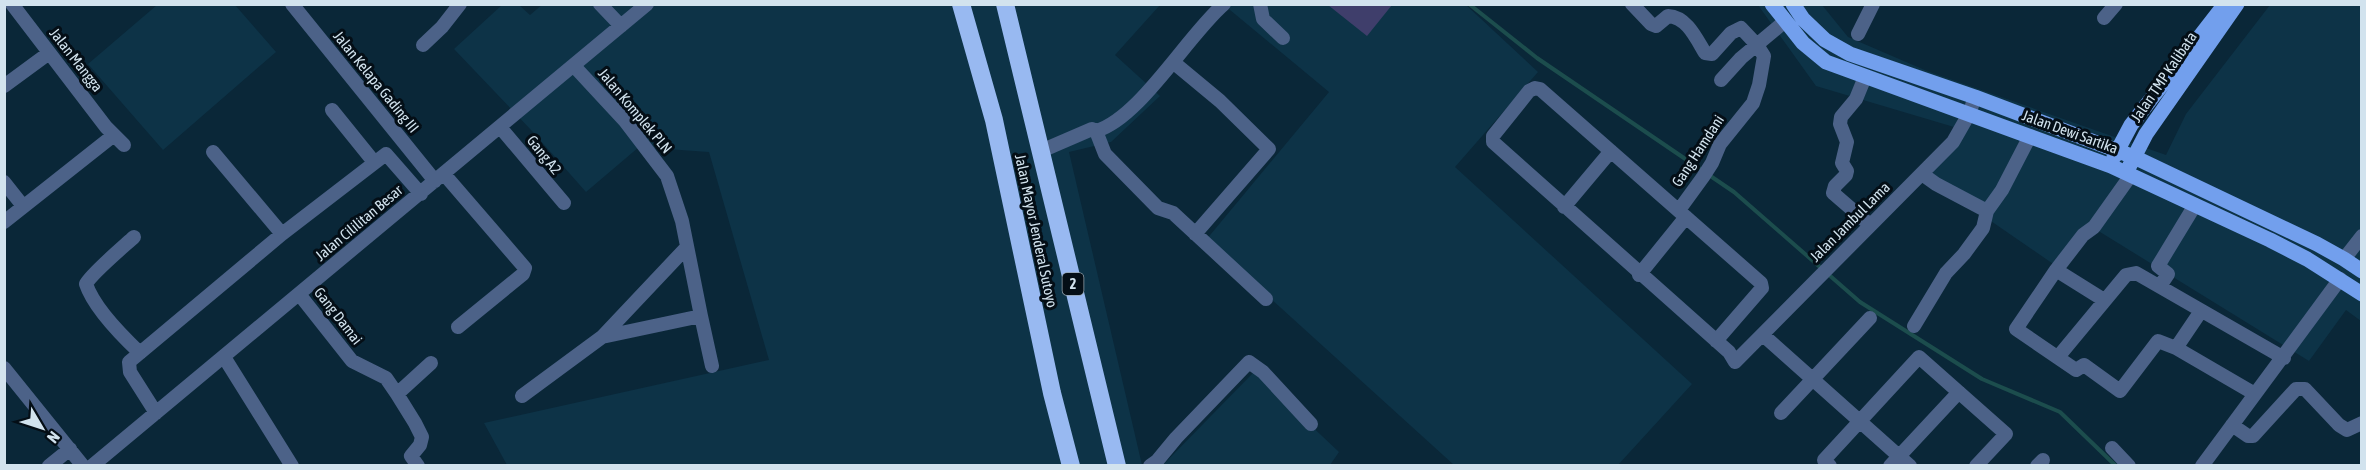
<svg xmlns="http://www.w3.org/2000/svg" width="2366" height="470" viewBox="0 0 2366 470" font-family="'Asap Condensed',sans-serif">
<style>
.built{fill:#0d3347}
.green{fill:#3f3e6b}
.lines{fill:none;stroke-linecap:round;stroke-linejoin:round}
.stream{stroke:#1c4d4d;stroke-width:4}
.minor{stroke:#4c6288;stroke-width:14}
.major{stroke:#729fed;stroke-width:15}
.highway{stroke:#98b9f1;stroke-width:18}
.labels{text-anchor:middle;stroke-width:6;stroke-linejoin:round;paint-order:stroke}
.shield{fill:#040e16;stroke:#94a3ad;stroke-width:1.5}
.shield-label{font-size:14px;font-weight:bold;fill:#d2e3ee}
.street-label{font-size:15px;fill:#d2e3ee;stroke:#040e16}
</style>
<rect width="100%" height="100%" fill="#0a2738"/>
<path class="built" d="M543 4 1160 5 1115 55 1160 96 1111 142 1069 152 1142 465H507L484 423 769 360 709 152 639 147 586 192 532 131 454 49 502 5H519L530 15Z
M157 5H235L276 52 163 150 88 64Z
M1224 5H1466L1538 72 1455 167 1692 384 1618 465H1454L1206 240 1329 92Z
M1758 5H1822L1848 37 1927 71 2166 155 2186 114 2270 5H2361V321L2346 310 2309 361 2092 227 2062 270 1930 179 1954 127 1816 86Z
M1254 372 1339 452 1330 465 1162 466Z"/>
<path class="green" d="M1328 5H1392L1367 36Z"/>
<g class="lines">
<path class="stream" d="M1469 4 1537 58 1703 171
M1709 175 1734 192 1860 302 1982 379 2060 412 2116 466"/>
<path class="minor" d="M12 4 106 127 124 145
M292 4 435 181
M600 4 621 26
M1260 4 1263 19 1283 38
M1632 4 1651 24 1656 26 1668 16C1687 17 1696 38 1705 53L1712 54 1731 33 1741 28 1757 45 1764 56 1759 85 1753 103 1720 144 1712 163 1703 177 1679 210
M2104 18 2116 4
M1858 34 1873 4
M423 45 442 27 460 4
M1173 62 1220 101 1269 149 1195 234
M1865 77 1856 99 1841 117 1840 124 1847 142 1842 163 1847 171 1846 175 1835 186 1833 193 1870 225
M1721 80 1741 58 1784 22
M4 86 49 53
M332 110 374 162
M500 127 564 203
M1096 131 1105 154 1158 208 1173 213 1266 299
M1041 151 1092 129 1096 131C1140 118 1187 36 1224 4
M213 152 282 234
M444 174 525 268 523 274 458 327
M1922 174 1936 184 1987 211
M2131 175 2094 227 2083 235 2056 270 2016 329 2076 370 2084 365 2120 391 2158 341 2176 348 2255 394
M4 182 23 206
M1564 207 1611 151
M4 222 114 135
M134 237C123 247 91 274 86 284 94 308 122 336 140 353
M2344 259 2362 236
M2056 270 2104 300
M1639 275 1686 217
M2160 286 2168 274 2158 266 2195 205
M299 294 352 361 386 378 397 394 415 423 422 437 420 445 411 456 418 466
M701 316 712 366
M1914 326 1946 273 1964 254 1983 228 1987 211 2002 190 2030 136
M1763 335 1910 466
M602 337 686 248
M1716 341 1762 288 1761 283 1540 89 1535 88 1529 91 1493 136V142L1729 352 1735 362 1953 142 1969 114 1975 97
M2176 348 2201 311
M224 357 292 466
M2058 357 2126 275 2136 273 2284 358
M4 368 83 466
M397 394 431 363
M522 396 602 337 701 316 682 221 667 176 625 121 574 66
M156 413 130 372 129 362 282 234 386 154 421 194
M1781 413 1870 318
M2232 425 2248 436H2253L2296 389H2305L2339 425 2347 430 2362 423
M2112 448 2129 466
M49 466 70 449
M92 466 647 4
M1150 466 1157 461 1176 438 1249 362 1263 372 1311 424
M1830 466 1824 460 1919 357 2006 434 1976 466
M1890 466 1959 392
M2037 466 2043 460
M2202 466 2340 279"/>
<path class="major" d="M1772 4 1803 43 1826 62 2111 166 2270 240 2307 259 2362 294
M1793 4 1803 19 1825 40 1850 54 1975 97 2134 157 2317 244 2344 259 2362 271
M2114 157 2131 125 2225 4
M2130 165 2146 134 2237 4"/>
<path class="highway" d="M961 4 994 120 1052 393 1071 466
M1005 4 1117 466"/>
</g>
<g class="labels">
<rect class="shield" x="1062.5" y="273" width="21" height="22" rx="4.5"/>
<g class="shield-label">
<text x="1073" y="289">2</text>
</g>
<g class="street-label">
<text transform="translate(76 60) rotate(52)" y="5">Jalan Mangga</text>
<text transform="translate(2164 77) rotate(-56)" y="5">Jalan TMP Kalibata</text>
<text transform="translate(376 82) rotate(51)" y="5">Jalan Kelapa Gading III</text>
<text transform="translate(635 111) rotate(50)" y="5">Jalan Komplek PLN</text>
<text transform="translate(2070 132) rotate(20)" y="5">Jalan Dewi Sartika</text>
<text transform="translate(1698 151) rotate(-57)" y="5">Gang Hamdani</text>
<text transform="translate(544 155) rotate(51)" y="5">Gang A2</text>
<text transform="translate(1850 222) rotate(-45)" y="5">Jalan Jambul Lama</text>
<text transform="translate(359 223) rotate(-40)" y="5">Jalan Cililitan Besar</text>
<text transform="translate(1036 231) rotate(78)" y="5">Jalan Mayor Jenderal Sutoyo</text>
<text transform="translate(338 316) rotate(52)" y="5">Gang Damai</text>
</g>
</g>
<rect width="2366" height="470" fill="none" stroke="#d2e3ee" stroke-width="12"/>
<g transform="translate(42 428) rotate(129)" stroke="#040e16" stroke-width="4.5" paint-order="stroke">
<path d="M0-4.5L10 22L0 15L-10 22Z" fill="#d2e3ee"/>
<text y="-9" font-size="16" font-weight="bold" text-anchor="middle" fill="#d2e3ee">N</text>
</g>
</svg>
